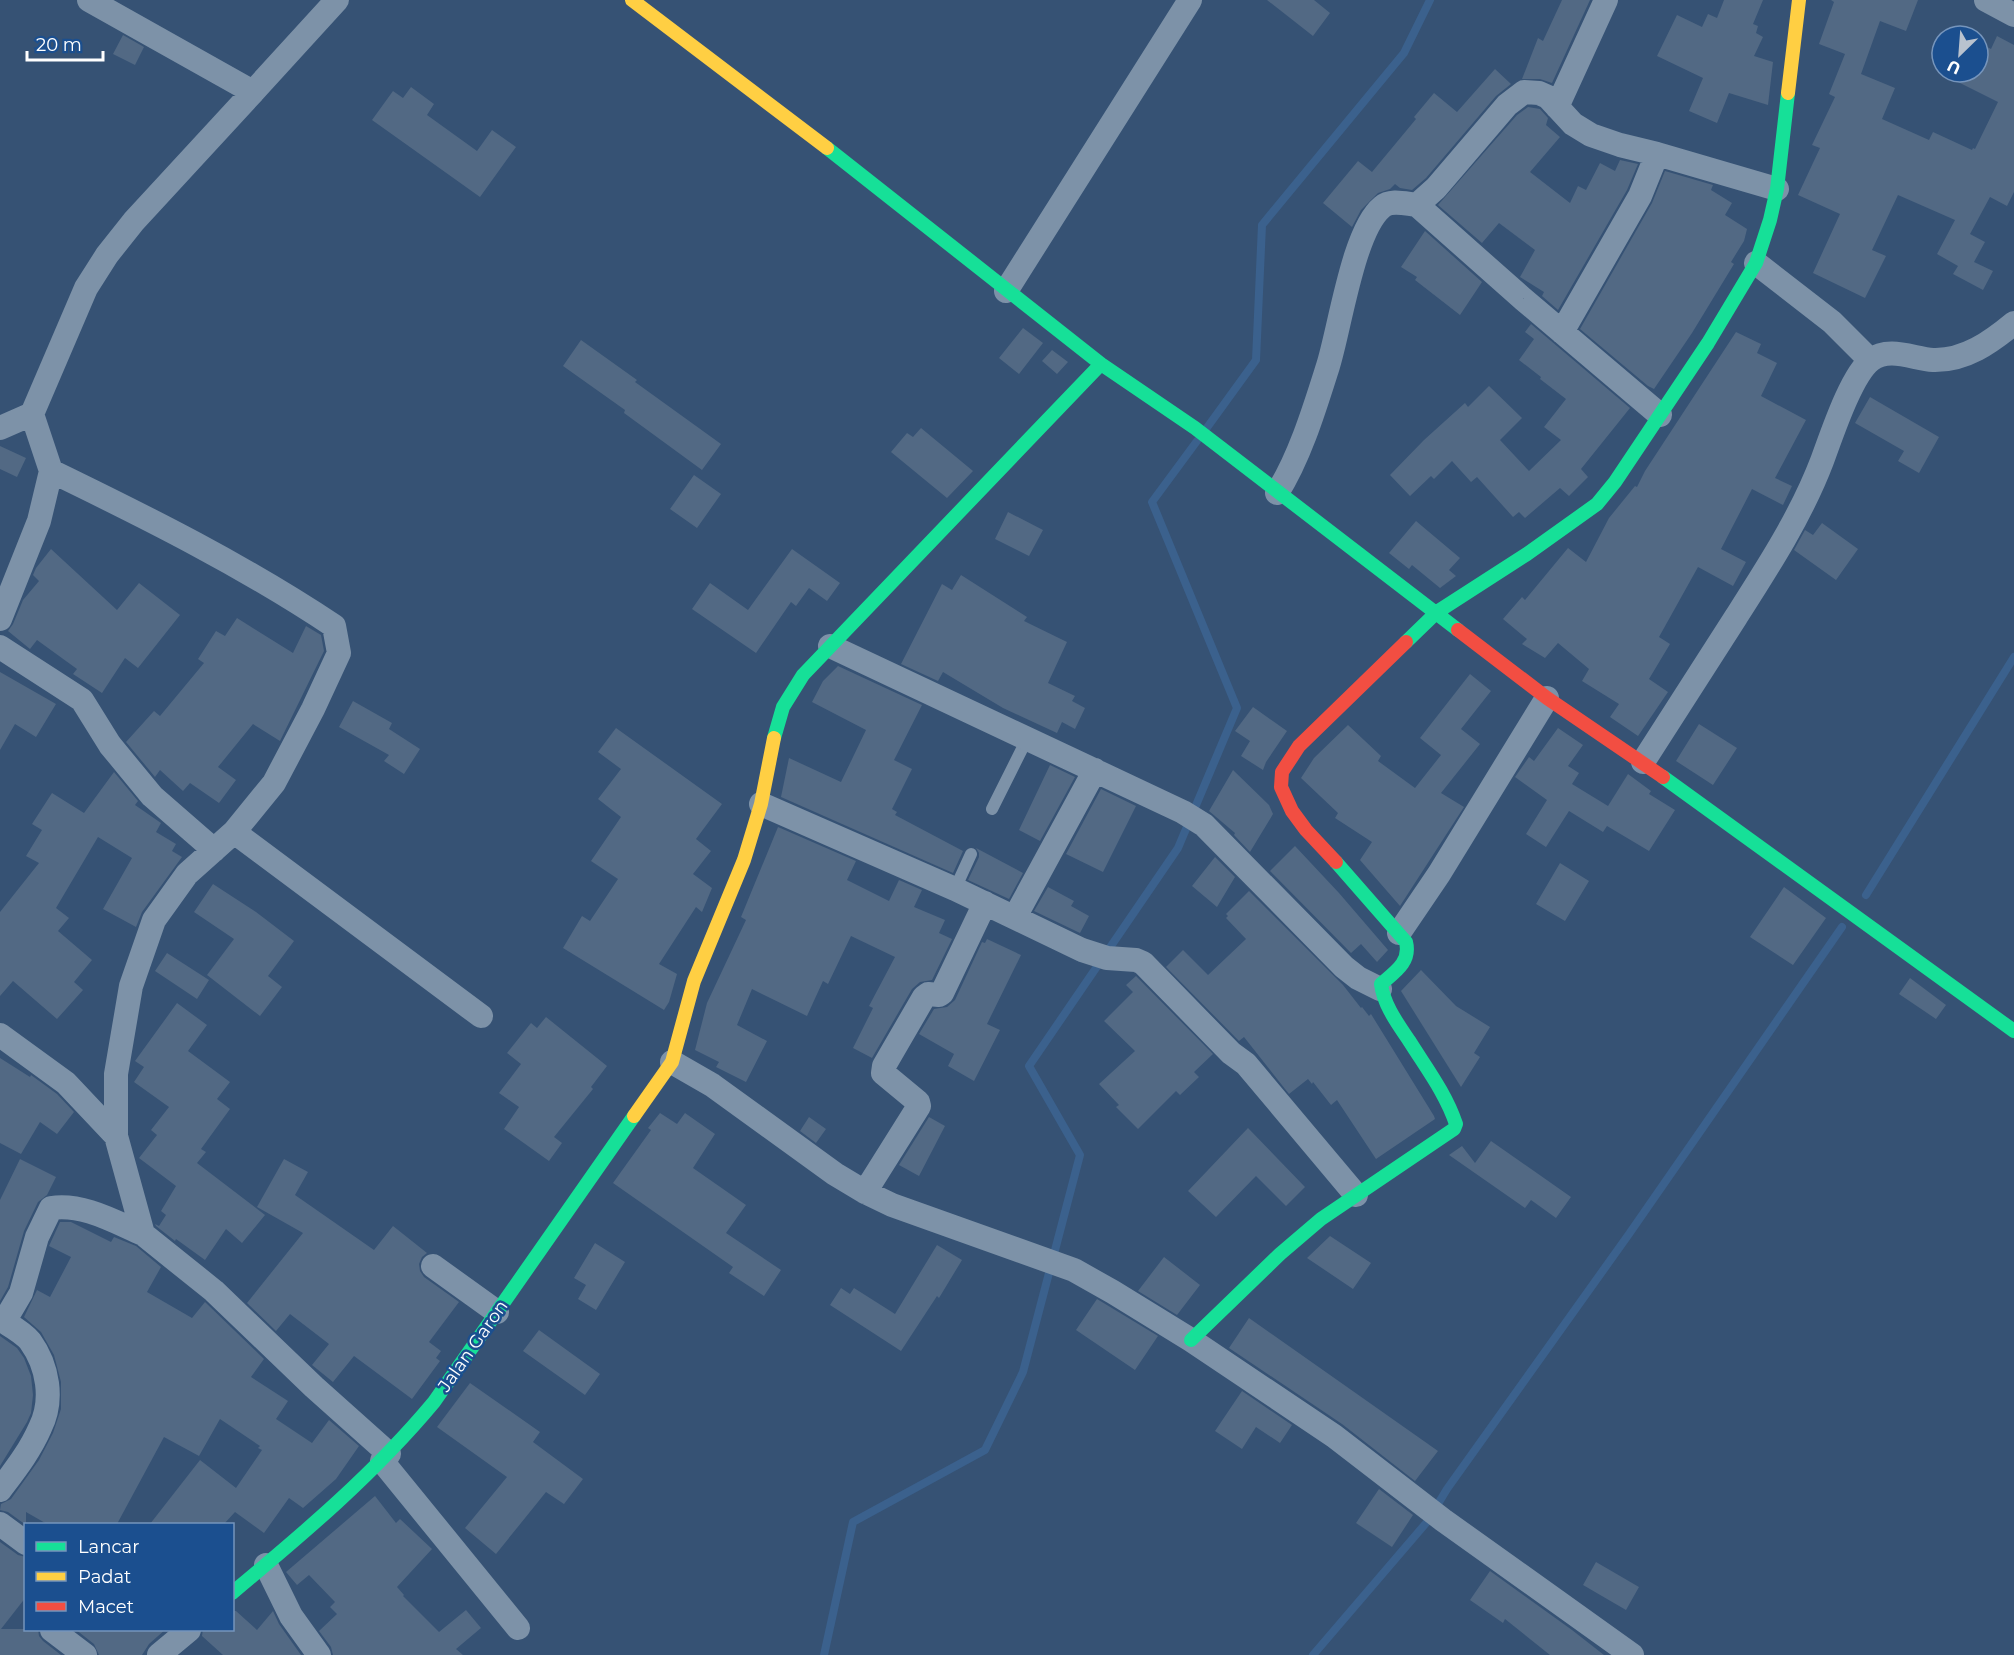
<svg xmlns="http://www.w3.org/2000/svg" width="2014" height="1655" viewBox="0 0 2014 1655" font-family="Montserrat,sans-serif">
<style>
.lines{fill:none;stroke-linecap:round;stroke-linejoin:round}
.stream{stroke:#3b618d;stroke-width:8}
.building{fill:#526984}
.lane{stroke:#7d92a8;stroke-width:12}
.street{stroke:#7d92a8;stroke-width:24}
.fast{stroke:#16e098;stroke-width:14}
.slow{stroke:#ffcf43;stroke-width:14}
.jam{stroke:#f24e42;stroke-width:14}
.labels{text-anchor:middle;stroke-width:5;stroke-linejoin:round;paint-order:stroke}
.street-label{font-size:18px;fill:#fff;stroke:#1b4f8f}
</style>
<rect width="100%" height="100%" fill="#365274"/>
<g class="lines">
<path class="stream" d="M1206 429 1256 360 1262 225 1404 53 1430 0
M1866 895 2014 657
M824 1655 853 1522 985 1450 1023 1372 1080 1155 1029 1066 1178 848 1237 708 1152 502 1197 441
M1313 1655 1427 1522 1447 1489 1629 1234 1842 927"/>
</g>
<path class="building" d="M1267 0H1314L1330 13 1313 36Z
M1562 0H1590L1552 83 1540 79H1522L1538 38 1543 41Z
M1724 0H1763L1753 24 1758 26 1756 33 1763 37 1754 56 1773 62 1768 105 1729 93 1717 123 1689 111 1703 78 1657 56 1677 15 1702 27 1708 14 1717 18Z
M1831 0H1918L1906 31 1880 21 1861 74 1895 88 1882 119 1929 140 1933 132 1972 150 1973 148 1975 149 1998 102 1938 72H1978V42L1991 49 1997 36 2014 45V192L2007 206 1990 197 1970 234 1985 242 1974 262 1993 271 1983 290 1953 274 1958 266 1937 254 1955 220 1898 195 1872 250 1886 256 1865 298 1813 273 1840 214 1798 195 1820 148 1812 145 1835 97 1829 94 1845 54 1819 44 1834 2Z
M123 35 144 47 135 65 113 54Z
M1495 69 1511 84 1496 96 1426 178 1412 190 1400 188 1395 184 1390 189 1378 193 1361 210 1352 227 1323 203 1358 161 1372 172 1416 119 1414 117 1434 93 1457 112Z
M411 87 434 104 427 115 477 151 492 130 516 147 480 197 372 120 393 91 403 98Z
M1528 107 1540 109 1548 118 1546 125 1560 137 1530 172 1570 203 1578 186 1586 190 1600 163 1615 171 1620 160 1638 164 1627 190 1558 310 1542 296 1544 292 1520 277 1535 250 1499 223 1482 243 1438 205 1517 115Z
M1665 171 1713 185 1711 190 1732 203 1725 215 1747 229 1744 241 1731 262 1734 264 1692 333 1654 389 1648 386 1580 329 1652 203Z
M1425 231 1482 282 1460 315 1415 280 1417 277 1401 267Z
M1531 324 1630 408 1581 469 1588 477 1569 496 1560 488 1525 518 1519 512 1513 517 1477 477 1471 482 1452 461 1434 479 1431 476 1410 496 1390 475 1424 440 1465 403 1468 407 1489 386 1522 418 1500 440 1529 471 1561 440 1544 427 1566 399 1540 379 1541 377 1519 360 1534 339 1525 332Z
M1023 328 1043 343 1019 374 999 358Z
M1736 332 1761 344 1757 353 1777 363 1761 396 1806 420 1775 478 1792 486 1783 505 1752 489 1721 549 1746 562 1733 586 1698 567 1659 637 1670 644 1649 679 1668 692 1638 736 1610 717 1619 704 1582 681 1589 669 1558 643 1545 658 1522 644 1527 639 1503 619 1522 597 1525 600 1568 548 1586 562 1609 518 1635 486 1637 487 1645 471Z
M581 340 637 380 635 382 721 444 702 470 624 413 625 410 563 366Z
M1052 350 1068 362 1057 374 1042 361Z
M1870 397 1939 437 1919 473 1898 461 1904 451 1855 423Z
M921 428 973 471 947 498 891 452 907 433 913 437Z
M0 446 26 458 17 477 0 469Z
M694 475 721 494 697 528 670 509Z
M1008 512 1043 530 1029 556 995 539Z
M1416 521 1460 558 1449 570 1456 576 1440 588 1412 565 1409 569 1389 553Z
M1822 523 1858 549 1836 580 1794 550 1805 530 1813 535Z
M51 549 117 610 139 583 180 615 138 668 125 658 102 693 73 674 77 669 37 640 30 649 8 631 13 624 23 600 39 581 33 575 36 568Z
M792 549 840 583 827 601 809 588 796 606 791 602 756 653 692 609 710 583 748 610Z
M961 575 1027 617 1024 621 1067 642 1048 683 1075 696 1072 701 1085 708 1075 729 1062 722 1057 733 1003 708 943 672 938 681 901 664 942 584 952 590Z
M237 618 293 653 306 626 321 635 324 651 280 741 253 724 218 767 236 780 219 803 190 783 183 791 160 770 155 777 126 742 154 711 160 716 204 663 198 659 216 631 225 636Z
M838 666 922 705 894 760 912 769 892 809 897 812 895 815 963 851 953 873 781 797 789 758 841 782 866 730 812 702 823 681Z
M0 672 56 704 36 737 15 724 0 750Z
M1470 674 1491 691 1461 729 1480 744 1441 793 1464 807 1400 906 1360 860 1372 842 1335 818 1338 813 1301 778 1314 758 1348 725 1381 756 1378 761 1415 788 1441 755 1420 738Z
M353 701 392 723 389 729 420 749 404 774 384 761 389 755 339 727Z
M1253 707 1287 731 1266 762 1263 770 1241 756 1250 741 1235 731Z
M1699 724 1737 748 1713 785 1676 761Z
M616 728 722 804 696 839 711 851 693 874 712 888 702 912 696 907 659 964 677 974 669 1002 664 1010 563 948 582 916 590 921 618 879 591 861 621 817 598 799 621 769 598 752Z
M1558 728 1583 745 1568 766 1579 773 1572 784 1608 806 1628 774 1651 791 1649 794 1675 810 1649 851 1607 826 1603 832 1569 811 1546 847 1526 834 1547 800 1515 777 1529 757 1534 761Z
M1050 765 1075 777 1040 841 1019 830Z
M1233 770 1269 805 1273 814 1250 852 1234 835 1235 833 1209 811Z
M114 772 138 801 135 805 161 823 156 832 176 844 172 851 182 857 142 912 136 927 103 909 132 858 98 837 56 908 69 918 58 931 92 960 74 982 83 990 57 1019 13 981 0 996V912L39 863 26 856 42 830 32 824 52 793 84 813Z
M1101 789 1136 806 1103 872 1066 854Z
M778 827 856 861 847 880 889 901 899 880 922 890 914 907 945 920 939 933 952 939 932 980 920 982 912 989 872 1058 853 1048 873 1008 869 1006 895 957 851 936 828 984 823 981 807 1016 752 989 737 1025 767 1041 746 1082 716 1067 719 1062 695 1050 707 1003 746 920 741 917Z
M1295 846 1339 893 1388 950 1377 962 1361 944 1351 953 1270 871Z
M976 848 1023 873 1009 899 968 880 979 857V853Z
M1215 857 1235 877 1217 907 1192 886Z
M1560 863 1589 881 1565 921 1536 904Z
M213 884 256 912 294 941 268 976 282 987 260 1016 207 975 234 939 194 912Z
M1048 887 1074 901 1071 906 1089 916 1080 933 1034 911Z
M1784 887 1826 918 1793 965 1750 937Z
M1249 891 1343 985 1361 1008 1362 1007 1369 1016 1371 1014 1434 1116 1435 1119 1376 1159 1337 1100 1331 1105 1313 1082 1312 1084 1308 1079 1289 1094 1244 1037 1239 1041 1166 967 1183 950 1208 975 1246 939 1226 918 1228 916 1226 914Z
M987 939 1021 955 987 1024 1000 1030 974 1081 948 1066 954 1054 919 1034 934 1009 947 1007 955 1000 982 942 985 943Z
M167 953 209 980 197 999 155 971Z
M1421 970 1456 1006 1490 1027 1474 1053 1480 1057 1461 1087 1401 991Z
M1136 976 1213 1054 1194 1072 1199 1077 1180 1095 1176 1091 1138 1129 1116 1107 1119 1105 1099 1084 1135 1051 1104 1021 1133 992 1126 985Z
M1910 978 1946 1005 1936 1019 1899 994Z
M177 1003 207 1025 188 1051 230 1082 217 1099 230 1109 201 1149 206 1152 197 1163 265 1215 242 1243 226 1229 205 1260 176 1239 175 1241 156 1226 155 1224 159 1226 166 1215 161 1211 176 1186 139 1158 157 1135 151 1130 169 1107 134 1082 144 1067 135 1061Z
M546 1017 607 1066 591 1087 593 1089 554 1137 562 1143 549 1161 504 1129 519 1107 499 1093 521 1064 507 1053 531 1023 537 1028Z
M0 1058 30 1077 31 1075 57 1094 74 1112 57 1134 40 1122 21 1154 0 1143Z
M660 1113 677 1124 685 1113 715 1134 693 1168 746 1205 726 1233 781 1270 764 1296 729 1273 733 1267 613 1183 651 1130 648 1128Z
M809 1117 826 1129 816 1143 800 1131Z
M929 1117 945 1126 919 1176 899 1165Z
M1248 1128 1305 1187 1286 1206 1256 1176 1216 1217 1188 1191Z
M1491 1141 1571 1197 1556 1218 1531 1200 1525 1208 1449 1155 1462 1146 1475 1163Z
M20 1159 56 1177 47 1195 38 1202 24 1231 8 1287 0 1301V1200Z
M284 1159 308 1172 295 1195 374 1250 393 1226 427 1253 422 1257 419 1264 420 1271 424 1277 459 1302 429 1342 441 1351 436 1358 440 1361 412 1399 354 1356 333 1382 312 1365 329 1344 290 1314 276 1331 247 1303 303 1233 257 1207Z
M60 1222H71L111 1242 114 1237 136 1246 161 1267 147 1292 192 1318 205 1302 264 1359 251 1377 288 1401 276 1419 312 1443 329 1420 359 1446 336 1479 303 1508 289 1498 264 1533 235 1512 224 1524H150L200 1460 236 1488 262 1450 258 1448 260 1446 220 1419 199 1456 164 1437 117 1524H47L26 1512V1525L8 1512 0 1510 1 1504 11 1499 39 1460 53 1433 61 1409V1382L54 1355 41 1332 24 1317 37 1290 50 1297 71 1257 49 1246Z
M1330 1236 1371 1263 1353 1289 1307 1258Z
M595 1243 625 1262 596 1310 578 1299 586 1285 574 1278Z
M937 1245 962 1260 939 1298 937 1296 901 1351 830 1305 841 1288 850 1294 854 1288 895 1314Z
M1164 1257 1200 1285 1177 1315 1138 1291Z
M1097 1299 1158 1336 1135 1370 1076 1330Z
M1249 1318 1438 1451 1415 1481 1342 1424 1229 1348Z
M539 1330 600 1374 585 1395 523 1351Z
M0 1336 17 1348 24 1358 31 1376 33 1395 31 1413 27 1422 0 1466Z
M470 1383 540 1432 533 1442 583 1479 564 1504 546 1492 496 1554 465 1528 507 1477 437 1427Z
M1242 1391 1292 1425 1280 1443 1256 1427 1242 1449 1215 1431Z
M1379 1489 1413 1515 1392 1547 1356 1523Z
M375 1496 396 1523 400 1519 432 1549 397 1587 404 1595 403 1596 439 1632 466 1610 481 1628 456 1649 463 1655H333L331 1647 319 1631 337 1614 330 1607 335 1602 309 1575 297 1585 286 1572Z
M0 1542 18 1555 26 1557V1597L1 1629H38L39 1636 43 1641 61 1655H0Z
M1596 1562 1639 1587 1626 1610 1583 1585Z
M1490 1571 1572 1630 1604 1655H1550L1505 1619 1503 1623 1470 1600Z
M232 1611H236L257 1630 273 1611 279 1624 301 1655H223L202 1636 203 1629H232Z
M75 1629H166L149 1644 142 1655H99L94 1644Z"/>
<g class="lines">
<path class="lane" d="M992 809 1027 739
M955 889 971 854"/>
<path class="street" d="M89 0 253 92 337 0
M1986 0 2014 15
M1557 107 1606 0
M1417 205 1523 299 1660 415
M1756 263 1832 322 1870 360
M1006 291 1190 0
M1562 332 1640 196 1657 154
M0 428 32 414 86 288 107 255 134 221 253 92
M51 471C148 518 244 566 334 626L339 653 313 709 274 783 234 832 187 874 154 920 131 986 116 1074V1136
M1277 493C1300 457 1315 407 1328 366 1340 328 1353 231 1382 207 1391 199 1406 204 1417 205L1436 188 1507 105 1524 92 1539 93 1548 97 1573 124 1591 135 1620 145 1657 154 1777 189
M0 619 39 521 51 471 32 414
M830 646 1183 812 1204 825 1344 967 1358 978 1380 989
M0 647 82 700 110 745 152 796 214 850
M1643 762C1674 714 1705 665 1736 617 1768 567 1801 516 1822 461 1831 437 1851 375 1871 360 1889 346 1914 359 1933 360 1965 361 1991 342 2014 323
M761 804 955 889 1082 950 1107 958 1136 960 1143 963 1231 1053 1246 1064 1356 1195
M234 832 481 1016
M1015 917 1095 770
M1399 933 1439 874 1547 698
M0 1035 66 1083 116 1136 143 1234 214 1291 314 1387 389 1454
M672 1062 712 1085 835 1174 865 1192 892 1205 1074 1270 1113 1292 1191 1340 1334 1436 1443 1520 1632 1655
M865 1192 919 1106 918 1102 883 1073 884 1066 924 997 928 994 939 995 942 993 985 903
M433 1266 497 1312
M0 1319C9 1325 23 1332 30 1341 48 1366 54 1400 40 1428 30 1451 15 1470 0 1490
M4 1322 21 1293 37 1237 51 1208C83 1203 115 1222 143 1234
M382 1461 518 1628
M0 1524 26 1543
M266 1565 291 1616 319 1655
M52 1630 85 1655
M159 1655 189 1630"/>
<path class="fast" d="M827 148 1101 364 1195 428 1458 630
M1406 642 1437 612 1527 554 1597 504 1615 482 1708 343 1756 263 1770 220 1777 189 1788 93
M774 738 783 707 803 675 1101 364
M1663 777 2014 1031
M1191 1340 1280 1254 1321 1219 1454 1129 1456 1124C1446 1094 1427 1069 1410 1042 1398 1024 1384 1006 1381 984 1395 972 1411 962 1406 942L1336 862
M232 1593C304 1533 374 1474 434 1402L634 1116"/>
<path class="slow" d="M632 0 827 148
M1788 93 1799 0
M634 1116 672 1062 694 981 744 860 761 804 774 738"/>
<path class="jam" d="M1458 630 1547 698 1663 777
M1336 862 1306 830 1292 811 1281 787 1282 772 1299 746 1406 642"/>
</g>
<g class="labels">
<g class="street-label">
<text transform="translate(473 1346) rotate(-55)" y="6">Jalan Garon</text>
</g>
</g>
<rect x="24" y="1523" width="210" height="108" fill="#1b4f8f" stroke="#7695bc" stroke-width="1.5"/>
<rect x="36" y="1542" width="30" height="9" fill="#16e098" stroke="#7695bc" stroke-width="1.5"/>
<text x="78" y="1553" font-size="18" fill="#ffffff">Lancar</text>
<rect x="36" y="1572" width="30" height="9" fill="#ffcf43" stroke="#7695bc" stroke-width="1.5"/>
<text x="78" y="1583" font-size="18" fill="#ffffff">Padat</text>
<rect x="36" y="1602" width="30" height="9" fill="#f24e42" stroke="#7695bc" stroke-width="1.5"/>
<text x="78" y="1613" font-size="18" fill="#ffffff">Macet</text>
<g transform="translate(1960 54) rotate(205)"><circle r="28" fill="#1b4f8f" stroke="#7695bc" stroke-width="1.5"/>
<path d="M0-4.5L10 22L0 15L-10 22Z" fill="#b9c2ce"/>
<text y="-9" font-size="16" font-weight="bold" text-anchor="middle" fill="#ffffff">U</text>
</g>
<path d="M27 51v9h76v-9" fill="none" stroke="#ffffff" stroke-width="3"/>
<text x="36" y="51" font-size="18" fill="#ffffff" stroke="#1b4f8f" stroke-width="4.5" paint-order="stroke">20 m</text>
</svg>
